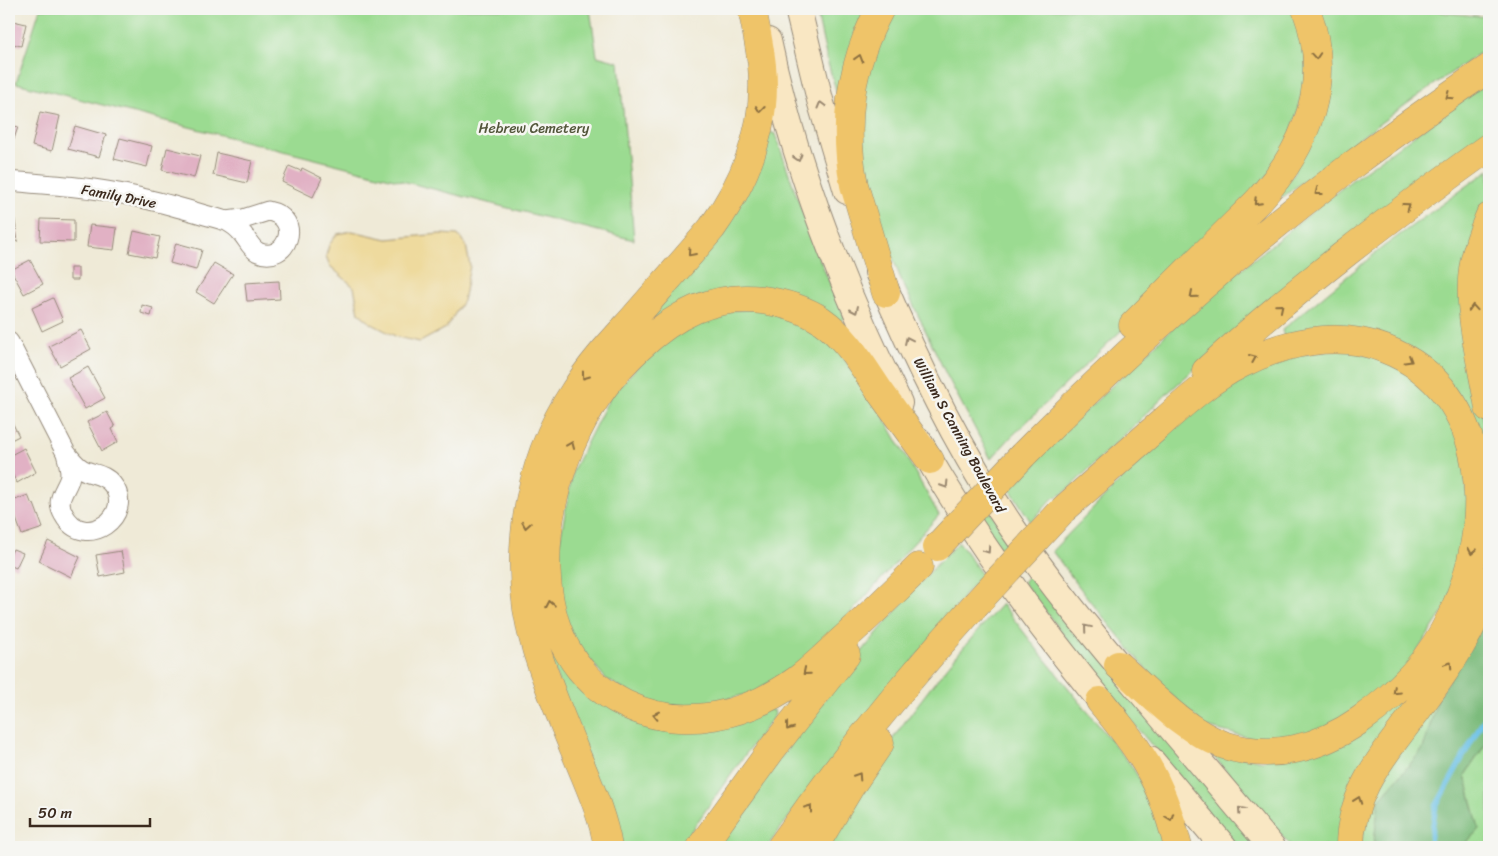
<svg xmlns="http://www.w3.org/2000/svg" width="1498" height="856" viewBox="0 0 1498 856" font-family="Sriracha,sans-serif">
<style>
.green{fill:#9bdb91;stroke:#6b8258}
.forest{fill:#7cbb7b;stroke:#5c724c}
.sand{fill:#eeda9e;stroke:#94825e}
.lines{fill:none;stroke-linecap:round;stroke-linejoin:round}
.stream{stroke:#69c0e6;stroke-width:5}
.building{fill:#e1b1c4}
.street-casing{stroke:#958a7a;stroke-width:21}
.secondary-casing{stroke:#958a7a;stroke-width:28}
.highway-casing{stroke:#958a7a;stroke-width:29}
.street{stroke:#fff;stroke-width:19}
.secondary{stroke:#f9e7c3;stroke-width:26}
.highway{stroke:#efc469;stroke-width:28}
.highway-bridge-casing{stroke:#958a7a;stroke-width:29;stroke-linecap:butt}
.highway-bridge{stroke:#efc469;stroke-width:28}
.oneway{stroke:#8c6f40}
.oneway2{stroke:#9a8870}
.labels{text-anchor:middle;stroke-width:5;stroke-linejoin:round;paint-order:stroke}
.park-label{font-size:14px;fill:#53563b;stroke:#f6f6f2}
.street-label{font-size:14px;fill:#3b2a1e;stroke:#f6f6f2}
</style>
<rect width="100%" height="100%" fill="#f6f6f2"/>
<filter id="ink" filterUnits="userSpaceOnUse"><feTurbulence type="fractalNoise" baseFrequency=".02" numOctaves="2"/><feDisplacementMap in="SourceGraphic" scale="10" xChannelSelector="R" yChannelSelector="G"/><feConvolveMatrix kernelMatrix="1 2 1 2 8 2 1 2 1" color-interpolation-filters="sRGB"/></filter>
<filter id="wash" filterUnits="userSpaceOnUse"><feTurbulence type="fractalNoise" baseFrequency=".0096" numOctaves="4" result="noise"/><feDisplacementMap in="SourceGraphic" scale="20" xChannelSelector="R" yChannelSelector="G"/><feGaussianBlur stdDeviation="1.12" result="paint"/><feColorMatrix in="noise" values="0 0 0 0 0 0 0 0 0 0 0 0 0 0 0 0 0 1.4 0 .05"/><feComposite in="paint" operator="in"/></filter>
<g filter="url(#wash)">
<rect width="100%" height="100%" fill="#efead7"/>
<path class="green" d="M40 9H590L597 56 619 62 634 240 16 83Z
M816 9H871L842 91 836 90 827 60Z
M893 9H1298L1309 74 1283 159 1130 322 1010 438 991 459 946 374 900 277 872 203 860 150 864 76Z
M1317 9H1429L1446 13 1489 17V47C1419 94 1350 144 1283 197L1279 192 1294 173Z
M1489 81V136L1231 336 1171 390 1064 493 1053 498 1031 522 1010 489 1032 467 1035 466V459L1197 305 1348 183Z
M770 132 775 134 817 253 845 318 839 322 791 296 648 328 649 312Z
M1489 170V200L1481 217 1470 344 1486 436 1480 438 1429 363 1284 337 1282 330 1383 247Z
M764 308 827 335 877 405 939 515 828 638 809 657 752 693 684 709 642 700 606 679 574 640 560 602 558 551 573 470 611 395 661 342 714 312Z
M1347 348 1413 371 1461 434 1470 516 1448 604 1405 670 1327 730 1271 743 1206 727 1157 682 1090 601 1052 551 1153 447 1202 401 1279 358Z
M990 510 1011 544 1003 553 981 519Z
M959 542 982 575 966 593 957 606 809 790 767 847H715C768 775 820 702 878 632 904 601 930 570 959 542Z
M1032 572 1260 847H1237L1112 698 1023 582Z
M1002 604 1040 653 1131 765 1148 793 1170 847H827C842 822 855 795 871 771 909 712 955 655 1002 604Z
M550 634 604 702 774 710 775 715 733 771 680 847H618L542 636Z
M1420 679 1342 847H1292L1215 758 1219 751 1263 761Z
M1438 698 1423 749 1379 800 1374 842 1375 847H1360L1372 788Z
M1489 739V847H1462L1479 829 1465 775Z"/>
<path class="forest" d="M1489 245V353L1482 273Z
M1489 611V739L1465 775 1479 829 1462 847H1375L1374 842 1379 800 1423 749 1438 698Z"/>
<path class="sand" d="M352 231 387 239 440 234 458 235 466 245 470 266 463 301 446 328 420 342 397 337 372 324 359 313 354 287 330 266 326 256 329 245 337 234Z"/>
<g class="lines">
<path class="stream" d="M1429 847 1436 806 1489 710"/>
</g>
<g id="blocks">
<path class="building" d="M9 20 26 24 21 46 9 43Z
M40 112 60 116 52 151 32 146Z
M9 124 18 127 11 148 9 147Z
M75 126 106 135 99 157 68 149Z
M120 138 152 146 147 167 114 159Z
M167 148 200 156 194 178 162 170Z
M217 153 252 161 247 183 213 175Z
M289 166 301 171 302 168 322 178 313 197 282 182Z
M14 215 18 241 9 242V216Z
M41 219 74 220V242L40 241Z
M90 225 117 228 114 250 87 247Z
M134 231 160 237 155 258 129 253Z
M176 243 202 250 196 270 170 263Z
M30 260 43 284 24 294 11 270Z
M214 263 233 274 214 303 196 292Z
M70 268H78V280H70Z
M279 281 280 299 247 301 245 283Z
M53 298 63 321 42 331 32 308Z
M142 305 153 308 151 316 141 313Z
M81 330 91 349 60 366 49 346Z
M88 367 105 398 85 409 68 378Z
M107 412 115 427 112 429 118 442 102 451 87 422Z
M9 416 19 436 9 441Z
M24 448 36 472 17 483 9 468V456Z
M28 495 32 505 34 504 43 528 22 535 10 502Z
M48 541 80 557 71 577 39 561Z
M13 549 23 553 16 568 9 565V557Z
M121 551 125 572 100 577 96 555Z"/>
</g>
</g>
<g filter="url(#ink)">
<use href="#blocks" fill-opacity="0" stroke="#958a7a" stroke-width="1"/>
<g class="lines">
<g class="street-casing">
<path id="street" d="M9 181C37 184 65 185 93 189 139 195 183 209 227 221
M268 211C305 218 286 265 258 252 250 248 247 238 240 231 237 227 232 224 227 221L243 219Z
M9 342 66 453
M66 453C72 460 77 468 86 471 96 475 105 475 112 484 137 515 84 552 64 515 55 500 64 493 69 480 72 471 68 462 66 453Z"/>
</g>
<g class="secondary-casing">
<path id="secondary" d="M798 9 820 100 847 191
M768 41C795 168 842 288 899 403
M878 272C915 360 957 447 1011 526 1049 582 1092 634 1136 686 1181 740 1227 794 1272 847
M918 440C974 539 1042 631 1115 718
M1150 759 1224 847"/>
</g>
<g class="highway-casing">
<path id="highway" d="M880 9C850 65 842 122 854 185L886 293
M1489 217C1482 233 1476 251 1473 269 1467 313 1482 364 1489 408
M1133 325 1258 201C1308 146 1333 81 1306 9
M1206 371C1295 289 1391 217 1489 147
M1023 455C1124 353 1232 256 1347 169 1394 134 1441 101 1489 68
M1065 508C1096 481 1126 454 1157 427 1183 404 1209 380 1241 364 1285 342 1338 330 1385 349 1494 391 1495 527 1451 617 1431 659 1398 694 1360 720 1320 748 1272 761 1224 745 1184 731 1150 693 1118 665
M919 567C893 593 867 618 840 642 826 655 812 669 797 680 747 716 682 732 625 704 523 655 535 515 578 430 593 399 614 371 639 348 674 315 713 294 762 300 783 303 804 309 821 320 847 338 862 365 879 390 896 414 913 437 930 460
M1100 701C1114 718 1128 735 1140 754 1159 782 1170 814 1178 847
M608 847C603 817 591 790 579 761 564 725 549 689 537 652 510 566 525 465 575 390 591 364 612 342 632 320 659 289 686 259 712 228 746 180 768 126 762 66 760 47 756 28 752 9
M701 847 772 749 846 655
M781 847C840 762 905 682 975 605
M814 847 850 787 880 743
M1350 847C1350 791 1384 755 1415 713 1445 672 1476 630 1489 580"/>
</g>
<use href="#street" class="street"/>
<use href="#secondary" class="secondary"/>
<use href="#highway" class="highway"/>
<g class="highway-bridge-casing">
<path id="highway-bridge" d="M937 547 1023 455
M975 605 1061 512"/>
</g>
<use href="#highway-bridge" class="highway-bridge"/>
</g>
<defs><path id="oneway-chevron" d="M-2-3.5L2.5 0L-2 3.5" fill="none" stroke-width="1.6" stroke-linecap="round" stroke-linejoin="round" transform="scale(1.25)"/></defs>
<g class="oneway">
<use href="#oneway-chevron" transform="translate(1316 56) rotate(86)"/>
<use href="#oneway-chevron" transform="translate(859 58) rotate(-73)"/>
<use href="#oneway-chevron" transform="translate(1449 96) rotate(145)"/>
<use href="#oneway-chevron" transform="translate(760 109) rotate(96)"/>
<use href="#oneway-chevron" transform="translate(1318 192) rotate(142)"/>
<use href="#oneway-chevron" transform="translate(1257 202) rotate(135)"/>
<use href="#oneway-chevron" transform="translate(1407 206) rotate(-36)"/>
<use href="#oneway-chevron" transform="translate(691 253) rotate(131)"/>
<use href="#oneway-chevron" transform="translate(1193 295) rotate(139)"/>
<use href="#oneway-chevron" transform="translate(1280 307) rotate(-40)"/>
<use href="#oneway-chevron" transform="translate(1473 308) rotate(-94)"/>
<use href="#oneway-chevron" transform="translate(1253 358) rotate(-23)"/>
<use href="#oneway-chevron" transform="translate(1409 360) rotate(31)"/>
<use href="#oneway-chevron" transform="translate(585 376) rotate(126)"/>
<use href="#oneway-chevron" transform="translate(571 445) rotate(-67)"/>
<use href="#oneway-chevron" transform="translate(526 525) rotate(99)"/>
<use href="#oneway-chevron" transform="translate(1472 551) rotate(101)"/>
<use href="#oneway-chevron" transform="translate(550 604) rotate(-101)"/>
<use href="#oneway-chevron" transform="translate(1449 665) rotate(-56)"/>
<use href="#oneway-chevron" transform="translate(806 672) rotate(140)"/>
<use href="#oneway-chevron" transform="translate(1396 691) rotate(136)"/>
<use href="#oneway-chevron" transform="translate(656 715) rotate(-167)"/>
<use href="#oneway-chevron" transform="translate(789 727) rotate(127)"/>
<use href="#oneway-chevron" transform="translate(858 776) rotate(-57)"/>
<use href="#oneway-chevron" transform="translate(1358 800) rotate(-70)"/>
<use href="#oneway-chevron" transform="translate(809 808) rotate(-54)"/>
<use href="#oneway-chevron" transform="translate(1170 817) rotate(70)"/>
</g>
<g class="oneway2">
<use href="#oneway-chevron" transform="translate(821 105) rotate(-105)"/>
<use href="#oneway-chevron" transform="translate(798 158) rotate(73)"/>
<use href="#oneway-chevron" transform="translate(855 310) rotate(66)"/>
<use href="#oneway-chevron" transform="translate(908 340) rotate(-115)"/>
<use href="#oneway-chevron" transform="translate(945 485) rotate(58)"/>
<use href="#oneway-chevron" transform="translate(987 550) rotate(56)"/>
<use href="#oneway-chevron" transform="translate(1087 628) rotate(-130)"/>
<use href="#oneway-chevron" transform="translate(1241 810) rotate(-131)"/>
</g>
</g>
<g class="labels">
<g class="park-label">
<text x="534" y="133">Hebrew Cemetery</text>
</g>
<g class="street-label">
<text transform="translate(119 196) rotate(11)" y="5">Family Drive</text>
<text transform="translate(960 435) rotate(61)" y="5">William S Canning Boulevard</text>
</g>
</g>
<rect width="1498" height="856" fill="none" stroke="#f6f6f2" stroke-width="30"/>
<path d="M30 818v8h120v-8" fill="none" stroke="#3b2a1e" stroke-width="2.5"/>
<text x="38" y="818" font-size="15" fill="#3b2a1e" stroke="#f6f6f2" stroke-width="4" paint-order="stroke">50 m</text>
</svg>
